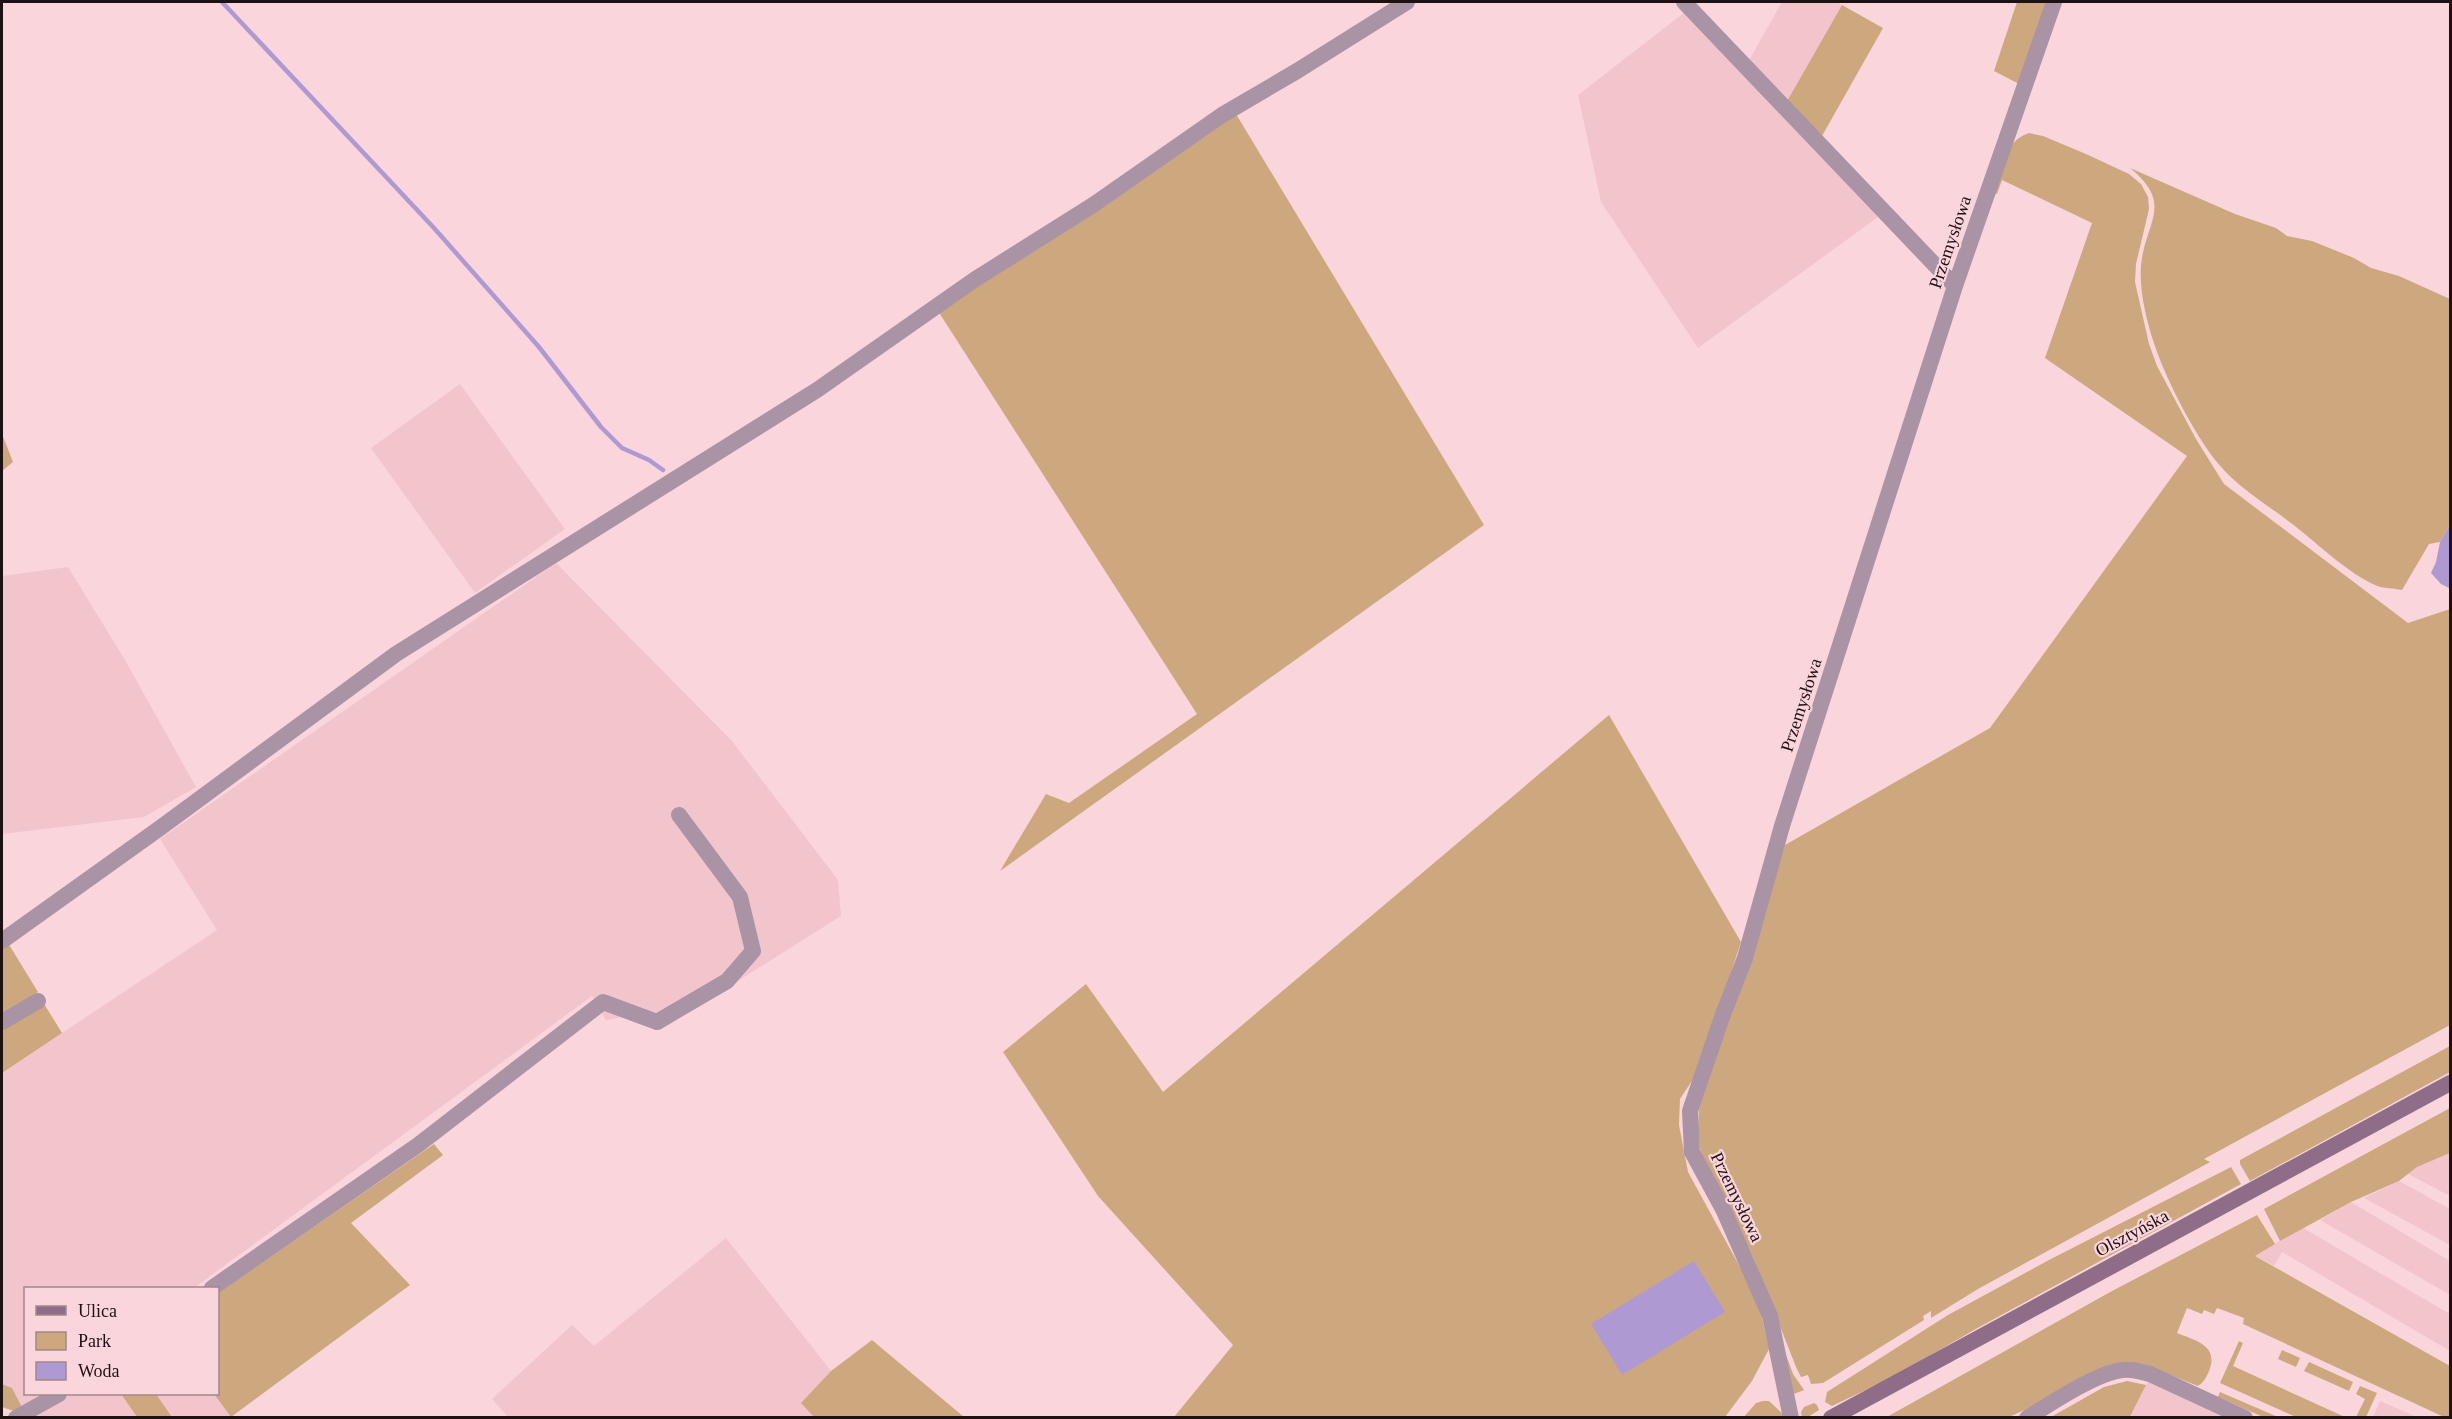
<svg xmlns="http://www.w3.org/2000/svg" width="2452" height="1419" viewBox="0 0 2452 1419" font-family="Georgia,serif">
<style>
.built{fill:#f2c5cd}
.green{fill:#cda87e}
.water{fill:#af99d3}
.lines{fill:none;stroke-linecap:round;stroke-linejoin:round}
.stream{stroke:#af99d3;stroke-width:4.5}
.minor{stroke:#aa93a5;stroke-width:16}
.secondary{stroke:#8f6d88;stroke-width:16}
.labels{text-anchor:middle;stroke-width:4.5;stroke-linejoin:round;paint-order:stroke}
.street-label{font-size:18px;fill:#1e1114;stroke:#fad5dc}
</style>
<rect width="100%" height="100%" fill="#fad5dc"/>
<path class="built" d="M1782 2H1836L1842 5 1786 103 1748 62Z
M1685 12 1878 217 1698 348 1601 202 1578 95Z
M460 384 565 529 475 593 371 448Z
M556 563 732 741 838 880 841 916 660 1030 623 1017 606 1020 592 996 194 1288H26V1394H45L23 1409 12 1388 2 1384V1073L217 930 160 839Z
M68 567 125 660 196 787 144 817 2 834V576Z
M2450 1153V1196L2408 1174 2417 1167Z
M2399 1181 2450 1209V1245L2364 1198Z
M2351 1202 2450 1261V1295L2320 1220Z
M2303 1228 2450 1314V1351L2282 1252 2274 1266 2254 1255Z
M726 1238 831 1371 801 1403 814 1417H508L492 1399 572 1325 594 1346Z
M2148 1381 2228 1418H2130Z
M72 1394H121L137 1417 34 1418Z
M156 1394H214L231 1417H172Z
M2380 1401 2417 1417H2373Z"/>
<path class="green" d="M2017 2H2047L2019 84 1994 71Z
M1842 5 1883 28 1822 136 1786 103Z
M1236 114 1484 525 1000 871 1046 794 1069 803 1197 714 938 311Z
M2029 133 2043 136 2086 154 2129 174 2141 184 2148 197 2149 209 2136 264 2135 282 2149 344 2157 366 2196 439 2224 484 2408 623 2450 609V1025L2204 1159 2210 1162 1978 1289 1931 1318V1311L1923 1316 1924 1320 1823 1383 1811 1384 1808 1375 1801 1377 1796 1367 1753 1257 1701 1155 1698 1131 1699 1109 1785 845 1990 728 2187 456 2045 358 2092 223 2002 180 1997 194 1993 192C2001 170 2004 141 2029 133Z
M2130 168 2235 214 2276 228 2287 236 2312 241 2354 258 2371 268 2399 276 2450 299V525L2440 542 2429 544 2402 590C2394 588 2383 589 2375 585 2348 573 2319 545 2295 526 2272 508 2243 491 2223 469 2199 444 2166 380 2155 346 2147 323 2139 291 2141 266 2145 221 2175 205 2130 168Z
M2 434 13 462 2 471Z
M1609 715 1741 942 1699 1070 1680 1099 1679 1125 1688 1172 1758 1300 1769 1349 1752 1381 1725 1417H1174L1233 1345 1098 1196 1003 1052 1086 984 1163 1092Z
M8 943 38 992 2 1016V948Z
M43 1002 62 1033 2 1073V1027Z
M2450 1046V1072L2250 1181 2240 1164V1160Z
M2450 1108V1153L2417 1167 2399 1181 2351 1202 2280 1241 2264 1209Z
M434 1144 443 1155 351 1223 410 1285 231 1417 214 1394H218V1293Z
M2231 1167 2241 1184 1974 1330 1893 1377 1832 1406 1825 1402 1827 1392 1948 1315 2049 1260Z
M2257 1215 2275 1244 2255 1256 2450 1366V1417H2444L2243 1324 2244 1318 2217 1308 2214 1314 2204 1310 2202 1314 2187 1308 2177 1333C2197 1341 2219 1346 2209 1371 2206 1378 2204 1382 2198 1386L2143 1364 2049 1399 2009 1417 1885 1418 2112 1291Z
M872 1340 964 1417H814L801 1403 831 1371Z
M2239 1341 2243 1343 2233 1366 2345 1417H2296L2220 1383Z
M2282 1350 2300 1358 2296 1367 2278 1359Z
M1785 1352 1793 1374 1804 1390 1794 1394Z
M2309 1362 2353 1382 2349 1391 2304 1371Z
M2127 1381 2146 1385 2130 1417H2051L2104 1387Z
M2 1384 12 1388 23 1409 17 1412 2 1407Z
M2360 1386 2377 1393 2366 1417H2356L2365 1399 2356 1394Z
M2220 1392 2278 1417H2263L2218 1397Z
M121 1394H156L172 1417H137Z
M1763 1401H1769L1786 1417 1743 1418 1756 1403Z
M1814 1403 1817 1405 1819 1410 1808 1417H1802L1801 1412 1804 1407Z"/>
<path class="water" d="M2450 525V588H2449L2441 584 2431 573 2436 562 2440 542Z
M1694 1261 1725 1312 1622 1375 1591 1324Z"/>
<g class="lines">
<path class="stream" d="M222 2 434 228 539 347 601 427 622 448 649 460 663 470"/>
<path class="minor" d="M1684 2 1955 286
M2 941 160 828 396 654 817 390 974 280 1093 205 1222 115 1297 71 1407 2
M2 1022 38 1001
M212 1288 418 1145 603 1002 657 1022 727 981 753 951 740 897 679 815
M16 1418 59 1394
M1791 1418 1770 1316 1724 1211 1692 1152 1690 1111 1722 1017 1745 958 1782 826 1955 286 2054 2
M2027 1418C2052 1403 2090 1377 2117 1371 2128 1368 2139 1371 2150 1374L2245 1418"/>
<path class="secondary" d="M1831 1418 2450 1083"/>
</g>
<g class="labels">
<g class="street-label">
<text transform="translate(1950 242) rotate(-71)" y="6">Przemysłowa</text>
<text transform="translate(1801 705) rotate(-72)" y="6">Przemysłowa</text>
<text transform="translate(1737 1197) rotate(64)" y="6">Przemysłowa</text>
<text transform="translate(2132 1233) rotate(-28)" y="6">Olsztyńska</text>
</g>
</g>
<rect width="2452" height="1419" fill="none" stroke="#1e1114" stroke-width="6"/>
<rect x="24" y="1287" width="195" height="108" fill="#fad5dc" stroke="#a2878c" stroke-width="1.5"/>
<rect x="36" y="1306" width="30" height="9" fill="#8f6d88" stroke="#a2878c" stroke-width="1.5"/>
<text x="78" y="1317" font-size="18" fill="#1e1114">Ulica</text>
<rect x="36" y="1332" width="30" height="18" fill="#cda87e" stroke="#a2878c" stroke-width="1.5"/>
<text x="78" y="1347" font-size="18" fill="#1e1114">Park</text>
<rect x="36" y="1362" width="30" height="18" fill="#af99d3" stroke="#a2878c" stroke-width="1.5"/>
<text x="78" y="1377" font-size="18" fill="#1e1114">Woda</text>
</svg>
